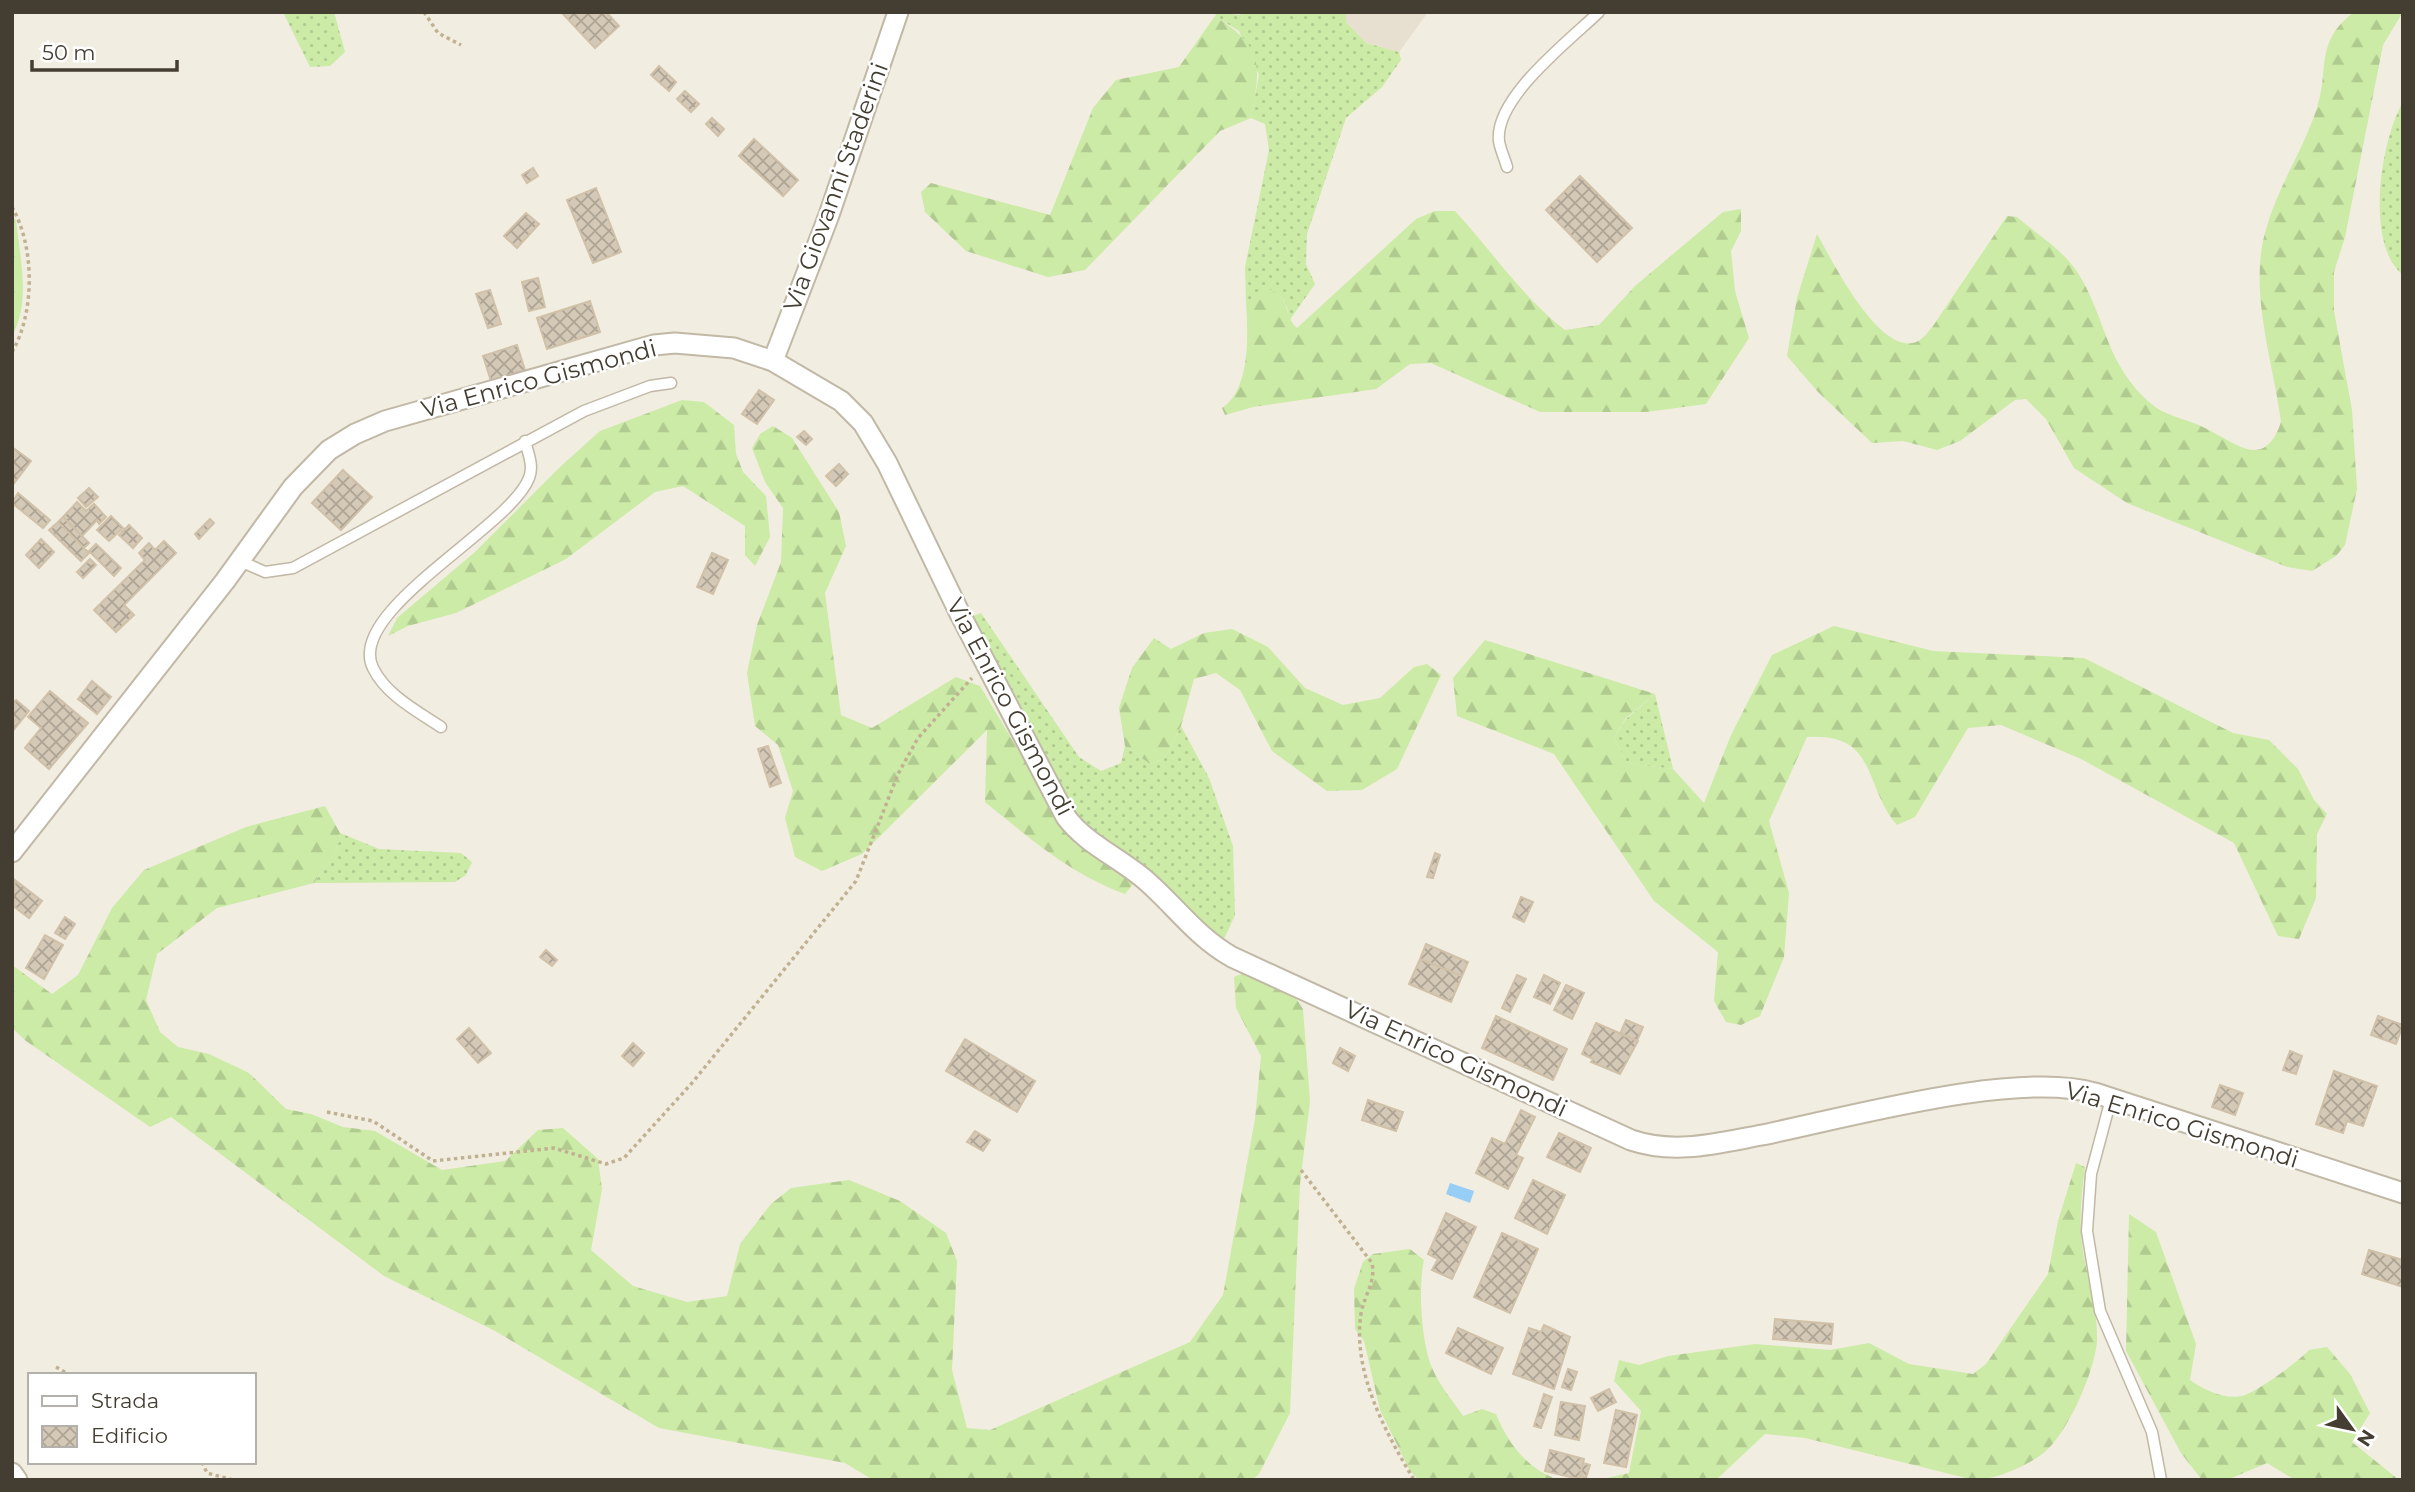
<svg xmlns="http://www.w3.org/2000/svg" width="2415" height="1492" viewBox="0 0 2415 1492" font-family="Montserrat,sans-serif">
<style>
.residential{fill:#e7dfcf}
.grass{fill:url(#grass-dots)}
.forest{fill:url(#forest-firs)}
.water{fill:url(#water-ripples)}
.building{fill:url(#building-cross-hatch);stroke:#d0c1a8;stroke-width:2}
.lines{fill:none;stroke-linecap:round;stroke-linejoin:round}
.lane-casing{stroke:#c1b8a6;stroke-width:13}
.street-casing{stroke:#c1b8a6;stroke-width:23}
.path{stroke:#c1b193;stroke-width:3.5;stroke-dasharray:3.5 3.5;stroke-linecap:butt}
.lane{stroke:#fff;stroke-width:10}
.street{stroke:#fff;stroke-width:19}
.labels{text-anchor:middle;stroke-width:5;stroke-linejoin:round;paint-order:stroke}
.street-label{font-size:24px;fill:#443d32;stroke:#fff}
</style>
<defs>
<pattern id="grass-dots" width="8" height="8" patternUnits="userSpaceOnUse" patternTransform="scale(1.75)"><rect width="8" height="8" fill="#cbeba6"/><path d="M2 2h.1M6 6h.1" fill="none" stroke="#b0ca8f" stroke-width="1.8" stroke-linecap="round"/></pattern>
<pattern id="forest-firs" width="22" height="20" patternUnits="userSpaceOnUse" patternTransform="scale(1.75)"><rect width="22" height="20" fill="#cbeba6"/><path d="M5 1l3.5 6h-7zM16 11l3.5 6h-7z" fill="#b0ca8f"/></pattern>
<pattern id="water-ripples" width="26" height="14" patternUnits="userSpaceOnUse" patternTransform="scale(1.75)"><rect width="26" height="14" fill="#97cef6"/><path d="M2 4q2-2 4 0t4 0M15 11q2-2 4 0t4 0" fill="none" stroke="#7da8c8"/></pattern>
<pattern id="building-cross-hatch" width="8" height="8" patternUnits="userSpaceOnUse" patternTransform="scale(1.75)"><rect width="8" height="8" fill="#d4c9b6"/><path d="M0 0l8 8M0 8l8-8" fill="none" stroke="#aea495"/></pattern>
</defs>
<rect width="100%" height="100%" fill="#f2ede1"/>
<path class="residential" d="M1346 12H1428L1399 52 1366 43 1346 22Z"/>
<path class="grass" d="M283 12H334L345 52 330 66 310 67Z
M1218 12 1239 15 1247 12H1346V22L1366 43 1399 52 1401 60 1382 87 1346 118 1307 234 1306 264 1315 284 1289 321C1288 304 1284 297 1270 290L1246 302 1245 267 1269 150 1265 124 1251 118 1259 75 1239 31 1215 16Z
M2403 102V275C2364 244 2381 139 2403 102Z
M981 613 1079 757 1101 771 1121 763 1125 746 1150 764 1164 759 1181 726 1209 778 1233 846 1235 915 1224 939 1092 831 1068 807 971 617Z
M1655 694 1673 769 1627 763 1614 738 1625 720Z
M340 833 379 849 461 853 472 862 466 875 455 882 314 883 337 850Z"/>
<path class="forest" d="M2354 12H2403L2383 45 2345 237 2334 272V311L2352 410 2357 489 2345 545 2336 556 2312 571 2287 567 2127 503 2074 468 2046 419 2026 399 2015 400 1960 441 1937 450 1903 441 1872 443 1818 392 1787 356 1797 298 1817 234C1832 260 1876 350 1913 343 1922 341 1927 333 1933 326L2007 216 2017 217C2033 231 2052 243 2066 258 2092 285 2100 327 2116 359 2126 378 2143 401 2162 411 2176 418 2192 421 2207 429 2238 445 2265 470 2281 422 2273 359 2247 288 2267 226 2279 185 2304 148 2317 108 2330 67 2314 43 2354 12Z
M1215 16C1264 48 1261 64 1251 118L1220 131 1085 270 1048 277 966 251 925 212 921 192 931 183 1050 215 1093 108 1116 80 1179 67Z
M1741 209V231L1731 251 1735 291 1749 338 1706 404 1646 412H1540L1431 363 1410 364 1376 389 1253 407 1225 415 1222 408C1251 390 1248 332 1246 302L1270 289C1293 302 1282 314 1297 328L1416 219 1435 211H1455C1492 251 1522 297 1565 330L1599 325 1635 286 1723 212Z
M12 215 16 220C20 257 31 303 12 336Z
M682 400 704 402 734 425 736 454 743 472 766 496 770 537 755 566 745 555V526L683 486 655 492 566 559 456 613 408 626 388 636 397 618 475 552 561 466 600 431Z
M773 426 792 438 839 512 846 546 825 593 841 715 872 728 956 677 980 686 1074 843 1133 884 1125 894C1069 873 1032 840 985 802L987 730 862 854 822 871 795 857 785 818 793 791 778 745 755 726 747 673 757 625 781 562 783 508 765 482 752 448 760 434Z
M1834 626 1933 651 2084 658 2233 733 2269 740 2298 769 2314 800 2327 814 2317 834 2316 898 2299 939 2278 936 2234 843 2081 759 2001 725 1968 728 1915 817 1897 825C1863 786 1878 732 1807 737L1769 821 1789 893 1784 957 1760 1016 1741 1025 1726 1022 1714 1001 1718 952 1654 901 1554 754 1457 716 1453 678 1485 640 1655 694 1625 719 1614 738 1627 763 1673 769 1704 803 1731 735 1772 655Z
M1232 629 1268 647 1305 688 1343 705 1380 698 1414 667 1427 664 1441 675 1397 769 1362 790 1327 791 1272 751 1240 690 1216 673 1194 679 1181 726 1164 759 1150 764 1125 746 1119 708 1132 668 1154 638 1171 649 1204 633Z
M325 806 340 833 337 850 314 883 217 908 157 954 146 1000 160 1032 178 1047 209 1054 249 1073 286 1109 311 1114 343 1127 375 1131 442 1170 505 1161 538 1130 563 1128 598 1159 602 1189 591 1250 633 1286 687 1302 727 1296 740 1244 771 1204 791 1188 849 1180 900 1201 946 1233 957 1261 952 1370 967 1428 990 1430 1190 1342 1223 1295 1255 1119 1261 1056 1236 1008 1234 977 1249 971 1291 991 1303 1009 1310 1101 1300 1184 1290 1413 1259 1474 1252 1480H873L845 1463 659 1428 495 1331 384 1276 171 1117 150 1127 26 1041 12 1028V965L52 994 78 975 112 908 144 870 246 827Z
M2076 1163 2085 1167C2081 1196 2078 1228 2084 1257 2089 1284 2098 1313 2097 1341 2095 1371 2065 1442 2038 1457 2022 1468 1993 1480 1974 1480L1805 1438 1765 1434 1716 1480H1598L1629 1473 1641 1411 1614 1381 1619 1360 1639 1365 1668 1356 1755 1344 1830 1350 1869 1343 1909 1364 1973 1374 1986 1364 2048 1274 2058 1221Z
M2129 1214 2156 1232 2196 1344 2190 1380C2203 1389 2224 1400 2241 1396 2256 1393 2299 1361 2309 1350L2327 1347 2350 1374 2370 1413 2352 1442 2399 1480H2295L2267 1463 2227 1480H2202L2181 1453 2126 1351Z
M1410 1249 1424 1260C1418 1287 1421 1345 1433 1370 1440 1386 1453 1401 1463 1416L1482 1409 1496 1414C1508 1444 1528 1470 1560 1480H1419L1410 1471 1380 1410 1364 1341 1355 1329 1354 1289 1363 1262 1373 1254Z"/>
<path class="water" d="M1450 1183 1474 1191 1470 1203 1446 1194Z"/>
<path class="building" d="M606 12 619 26 595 48 562 13Z
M659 66 676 82 669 91 651 75Z
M685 91 699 104 691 112 677 99Z
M712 118 724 129 718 136 706 124Z
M754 139 798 180 783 196 739 156Z
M533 168 538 176 527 183 522 175Z
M1580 176 1632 228 1597 262 1546 210Z
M596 188 621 252 593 263 567 200Z
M526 213 539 224 517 248 504 236Z
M538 278 545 307 529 311 522 282Z
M490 290 501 324 488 328 476 294Z
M590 301 600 332 547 349 537 318Z
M517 345 525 370 491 381 483 356Z
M759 390 774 400 757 424 742 414Z
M804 431 812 439 806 445 797 437Z
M12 447 31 461 12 486Z
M839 464 848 474 836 486 826 476Z
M343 470 372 497 341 530 312 503Z
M89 488 98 497 86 507 78 498Z
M18 493 50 520 43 528 12 503Z
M77 502 86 511 94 504 106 517 99 524 97 520 82 536 63 517Z
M111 516 123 528 109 541 97 530Z
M63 517 89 543 84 548 58 522Z
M210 519 214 523 199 539 195 534Z
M58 522 89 553 81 561 49 530Z
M129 525 142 538 133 548 119 535Z
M41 539 54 552 39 568 26 555Z
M164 541 176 553 124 605 134 615 116 632 94 610 145 560 139 553 149 543 155 550Z
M96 544 121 568 114 576 89 551Z
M712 553 728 560 713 594 697 587Z
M90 559 96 565 83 578 77 572Z
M92 681 111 697 97 714 78 699Z
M50 691 88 723 49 769 25 748 41 728 28 717Z
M16 700 29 711 12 732V704Z
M768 746 781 783 770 787 758 749Z
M1435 853 1440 855 1433 878 1427 877Z
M15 880 42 901 29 918 12 905Z
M1521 897 1533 902 1524 922 1513 917Z
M65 917 75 924 65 939 55 933Z
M45 935 63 945 44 979 26 968Z
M1426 944 1468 962 1462 976 1420 959Z
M546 950 557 960 552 966 540 957Z
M1420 959 1462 976 1451 1002 1409 984Z
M1517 975 1526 979 1510 1012 1502 1008Z
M1544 975 1560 983 1550 1004 1534 997Z
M1566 985 1584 993 1572 1019 1554 1010Z
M1496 1016 1567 1049 1553 1080 1482 1048Z
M2378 1016 2403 1025 2396 1044 2371 1035Z
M1626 1020 1643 1027 1637 1041 1620 1034Z
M1596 1023 1638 1041 1620 1074 1591 1062 1593 1059 1582 1054Z
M469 1028 491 1053 478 1063 457 1039Z
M965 1039 1035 1081 1017 1112 946 1071Z
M633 1043 644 1053 633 1066 622 1056Z
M1340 1048 1355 1056 1348 1071 1333 1063Z
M2290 1051 2302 1056 2296 1074 2283 1070Z
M2334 1071 2377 1086 2363 1126 2347 1121 2343 1133 2316 1124Z
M2220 1085 2243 1093 2235 1115 2212 1107Z
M1368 1100 1403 1112 1396 1131 1362 1120Z
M1521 1110 1535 1117 1516 1155 1523 1158 1508 1189 1476 1173 1492 1138 1505 1144Z
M975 1131 990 1140 983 1151 967 1142Z
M1559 1133 1591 1148 1580 1172 1547 1157Z
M1533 1180 1565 1195 1547 1234 1515 1218Z
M1446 1213 1476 1227 1452 1279 1432 1270 1438 1259 1428 1254Z
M1502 1233 1538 1249 1510 1313 1474 1297Z
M2369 1250 2403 1260V1287L2362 1274Z
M1775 1319 1833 1324 1831 1344 1773 1339Z
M1544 1325 1570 1337 1554 1389 1513 1374 1529 1328 1541 1332Z
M1458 1328 1503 1348 1491 1374 1446 1353Z
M1568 1369 1577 1372 1571 1390 1562 1387Z
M1609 1389 1616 1402 1598 1411 1591 1398Z
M1544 1394 1552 1397 1541 1428 1534 1426Z
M1561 1402 1585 1406 1579 1440 1555 1435Z
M1616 1410 1637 1415 1626 1467 1604 1463Z
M1550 1450 1584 1459 1579 1479 1545 1471Z
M1583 1463 1590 1465 1586 1478 1580 1476Z"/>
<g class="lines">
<g class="lane-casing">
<path id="lane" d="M1507 167C1505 159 1500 149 1499 141 1494 98 1570 40 1599 12
M240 561 265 572 293 568 584 411 650 386 671 383
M441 727C417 711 386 695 373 668 345 611 510 528 529 478 534 466 528 453 525 441
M2111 1099 2091 1174 2087 1231 2100 1311 2152 1432 2161 1480"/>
</g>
<g class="street-casing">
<path id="street" d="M773 361 829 215 898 12
M12 852 225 581 293 487 329 450 355 434 385 421 654 345 675 343 734 348 773 361 841 401 863 423 887 463 960 614 1066 817C1085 843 1118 857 1143 878 1174 904 1196 937 1232 957L1631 1140C1675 1155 1718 1143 1762 1135 1846 1118 2016 1070 2095 1093L2403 1193
M12 1473 17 1480"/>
</g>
<path class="path" d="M424 12 438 33 461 45
M12 207C35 247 35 313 12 352
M327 1112 373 1121 433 1161 554 1148 606 1164 624 1158 692 1083 856 881 898 774 918 738 972 678
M1301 1170 1372 1263C1376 1283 1364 1295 1361 1314 1352 1372 1386 1433 1414 1480
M56 1367 70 1375
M202 1462 207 1473 233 1480"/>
<use href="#lane" class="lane"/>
<use href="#street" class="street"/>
</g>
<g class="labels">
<g class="street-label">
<text transform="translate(836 187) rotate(-70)" y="8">Via Giovanni Staderini</text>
<text transform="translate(539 379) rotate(-15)" y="8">Via Enrico Gismondi</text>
<text transform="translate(1010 707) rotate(62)" y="8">Via Enrico Gismondi</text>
<text transform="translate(1456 1059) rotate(25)" y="8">Via Enrico Gismondi</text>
<text transform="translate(2182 1125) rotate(17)" y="8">Via Enrico Gismondi</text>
</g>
</g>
<rect width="2415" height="1492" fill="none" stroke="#443d32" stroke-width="28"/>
<rect x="28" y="1373" width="228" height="91" fill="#ffffff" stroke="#b4b1ad" stroke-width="2"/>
<rect x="42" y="1396" width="35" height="10" fill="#ffffff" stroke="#b4b1ad" stroke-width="2"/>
<text x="91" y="1408" font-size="21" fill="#443d32">Strada</text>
<rect x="42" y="1426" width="35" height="21" fill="url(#building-cross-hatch)" stroke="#b4b1ad" stroke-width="2"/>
<text x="91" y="1443" font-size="21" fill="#443d32">Edificio</text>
<g transform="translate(2352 1429) rotate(123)" stroke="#ffffff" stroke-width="5" paint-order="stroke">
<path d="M0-5L12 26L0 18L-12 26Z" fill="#443d32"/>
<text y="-10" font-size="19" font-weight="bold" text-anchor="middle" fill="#443d32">N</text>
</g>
<path d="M32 60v10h145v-10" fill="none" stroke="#443d32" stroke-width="3.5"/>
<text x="42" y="60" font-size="21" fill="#443d32" stroke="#ffffff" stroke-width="5" paint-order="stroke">50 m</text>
</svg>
